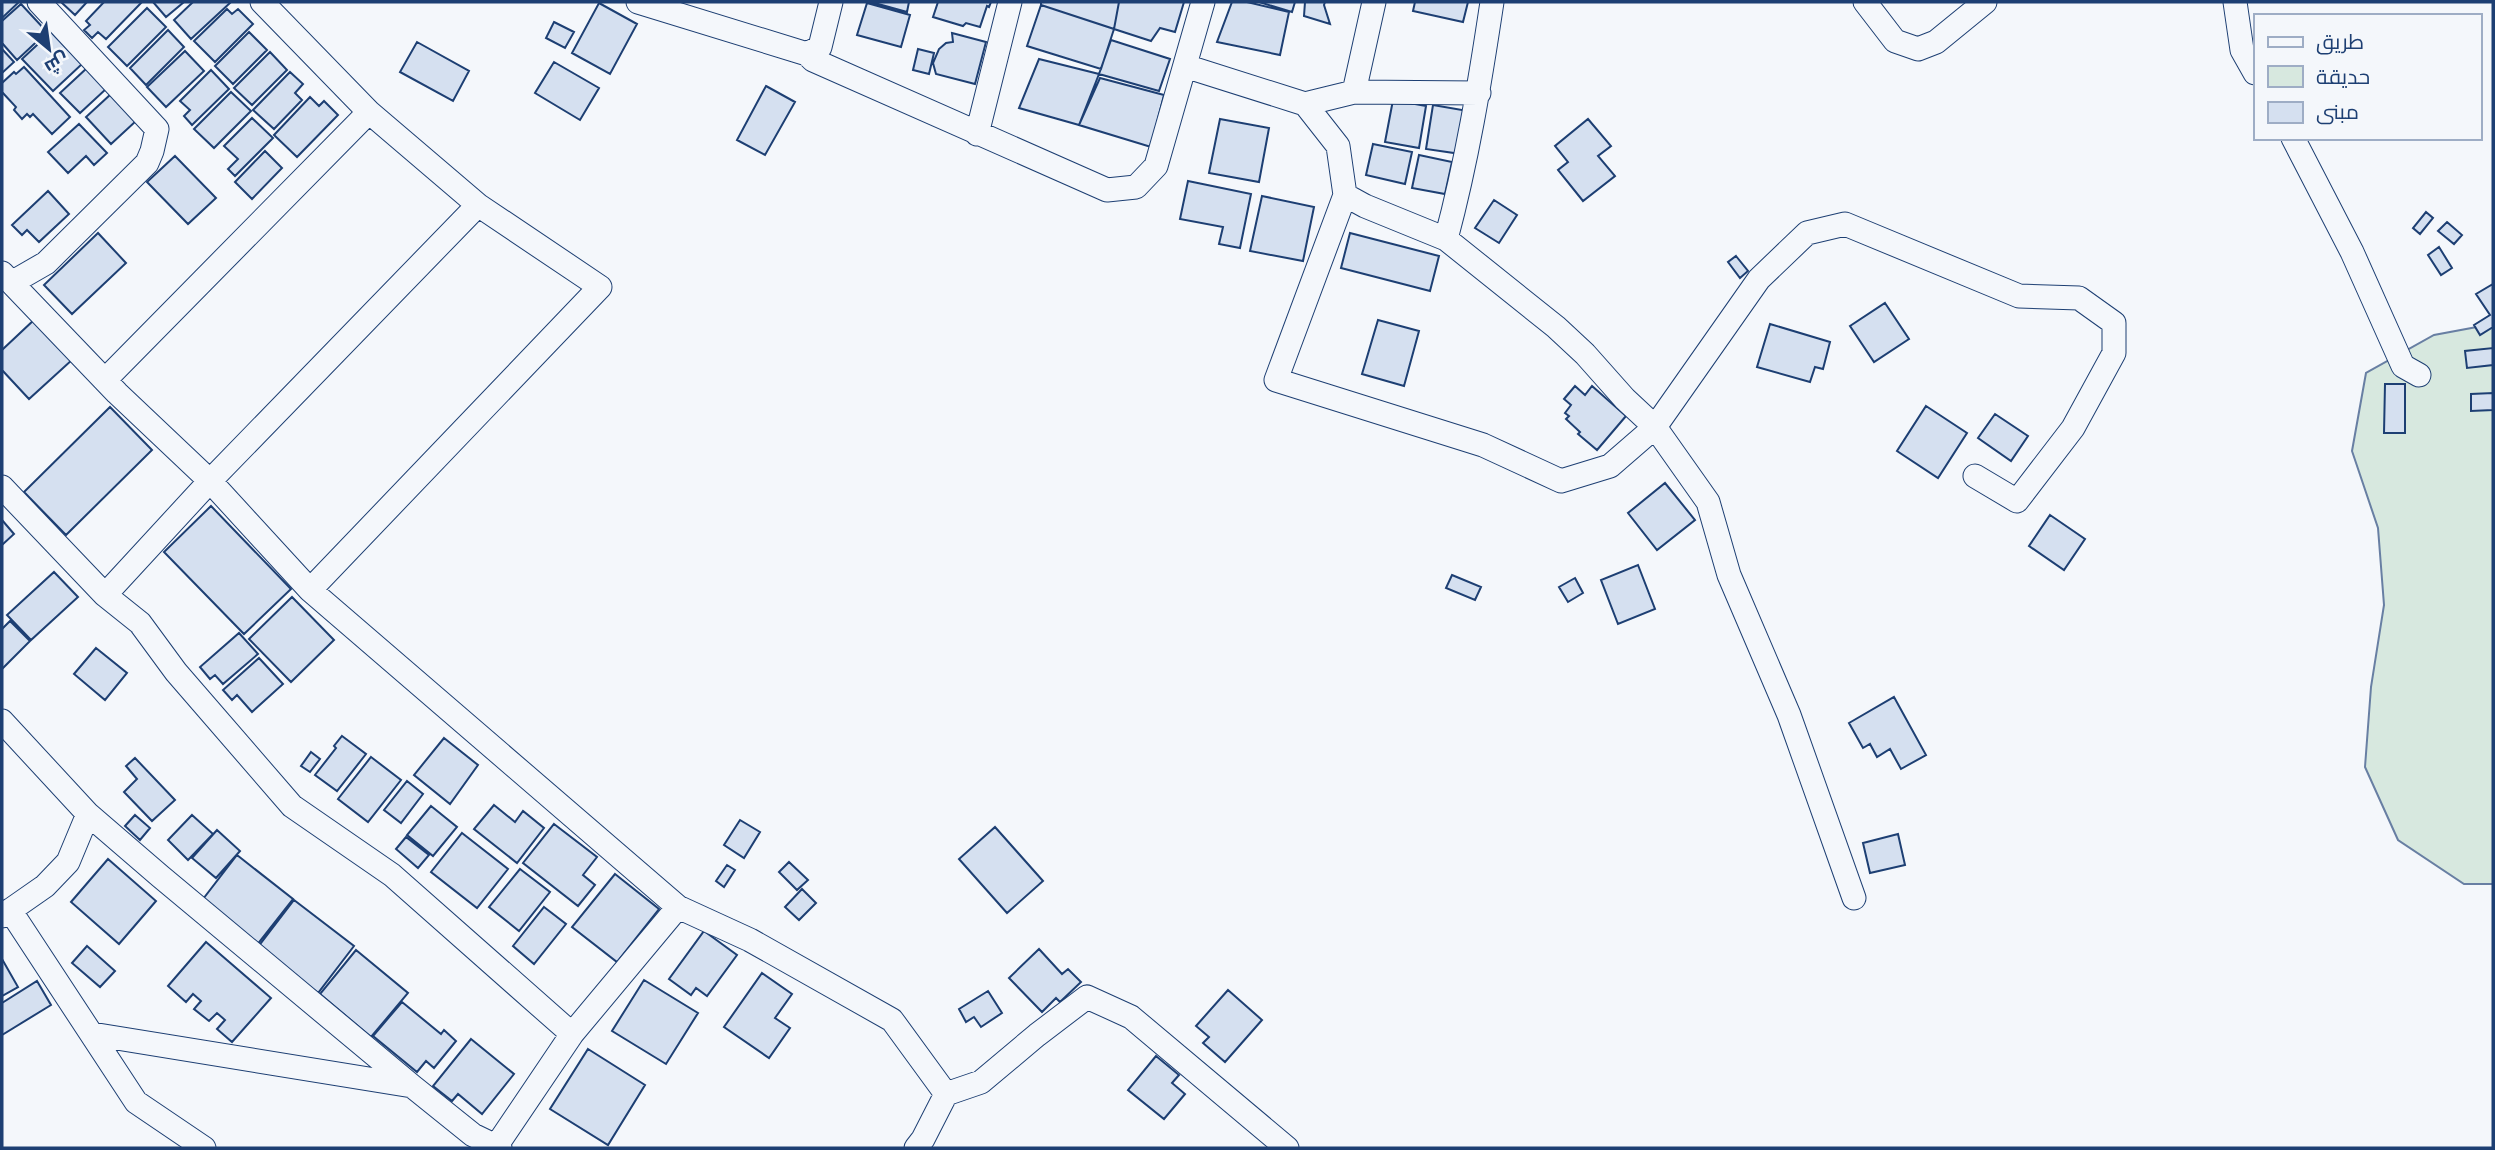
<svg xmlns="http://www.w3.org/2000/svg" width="2495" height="1150" viewBox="0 0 2495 1150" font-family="Lato,Cairo,sans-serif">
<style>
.green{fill:#d7e8df;stroke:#687fa3;stroke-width:2}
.building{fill:#d5e0f0;stroke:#1d3f73;stroke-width:2}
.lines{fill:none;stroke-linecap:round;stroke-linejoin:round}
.minor-casing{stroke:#1d3f73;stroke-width:25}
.minor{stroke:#f4f7fb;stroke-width:23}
</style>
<rect width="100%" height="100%" fill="#f4f7fb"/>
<path class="green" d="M2493 324V884H2464L2398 840 2365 767 2371 687 2384 605 2378 528 2352 451 2366 373 2434 335Z"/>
<path class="building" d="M2 2H19L2 18Z
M61 2H87L75 15Z
M104 2H142L106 39 98 32 92 38 84 30 90 25 86 21Z
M153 2H184L166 17Z
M193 2H231L191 39 174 20Z
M871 2H909L907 12Z
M938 2H991L989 7 987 6 980 27 966 23 963 26 933 17Z
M1041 2H1119L1114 29 1041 5Z
M1119 2H1184L1175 32 1160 28 1151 41 1114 29Z
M1232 2H1247L1289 12 1280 55 1217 42Z
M1259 2H1295L1292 12Z
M1305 2H1325L1324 5 1330 24 1304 16Z
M1415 2H1468L1463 22 1413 11Z
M599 3 637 24 610 74 572 53Z
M867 3 910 15 901 47 857 35Z
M21 4 47 32 17 60 2 43V21Z
M1041 5 1114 29 1101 69 1027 46Z
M147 8 166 27 127 66 108 47Z
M227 9 232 14 238 9 253 24 215 62 194 41Z
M554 22 574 32 565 48 546 38Z
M168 30 184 47 146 85 130 68Z
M51 32 82 64 53 91 22 59Z
M249 32 267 50 233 84 215 66Z
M952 33 986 42 975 84 936 74 933 63 939 49 946 43 953 42Z
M1111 40 1170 59 1159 91 1099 74Z
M417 42 469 71 453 101 400 72Z
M2 49 14 62 2 73Z
M918 49 934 53 929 74 913 70Z
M185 51 204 71 166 107 147 87Z
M270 52 287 70 252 105 234 88Z
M1039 59 1099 74 1079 125 1019 108Z
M554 62 599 88 580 120 535 93Z
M24 67 70 117 52 134 33 114 30 117 27 114 22 119 14 110 16 107 2 92V83L14 72 16 74Z
M87 68 106 89 80 113 60 93Z
M211 70 229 89 192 125 184 116 190 110 180 101Z
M290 72 303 84 295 93 302 100 274 129 253 110Z
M1100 78 1164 95 1151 147 1079 125Z
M766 86 795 102 765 155 737 140Z
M231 92 251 111 214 148 194 129Z
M111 94 136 121 111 144 86 117Z
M310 97 319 106 324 101 338 115 297 157 274 135Z
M1393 100 1426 106 1419 148 1385 142Z
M1433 105 1468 111 1461 154 1426 149Z
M252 118 273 138 235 176 228 169 238 159 224 146Z
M1220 119 1269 128 1259 182 1209 173Z
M1588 119 1611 146 1598 156 1615 176 1583 201 1558 170 1568 162 1555 146Z
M79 124 107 153 94 165 86 156 68 173 48 152Z
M1373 144 1412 152 1405 184 1366 175Z
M265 151 282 168 252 199 235 182Z
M1419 155 1452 162 1445 194 1412 188Z
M175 156 216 198 188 224 147 182Z
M1188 181 1251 194 1240 248 1219 244 1223 227 1180 219Z
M48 191 69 214 39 242 27 230 22 235 12 225Z
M1262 196 1314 207 1303 261 1250 251Z
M1494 200 1517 215 1499 243 1475 228Z
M2426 212 2433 218 2420 234 2413 228Z
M2447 222 2462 235 2454 244 2438 231Z
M98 233 126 263 72 314 44 285Z
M1350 233 1439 256 1430 291 1341 268Z
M2439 247 2452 268 2441 275 2428 255Z
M1736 256 1748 271 1740 278 1728 262Z
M2493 284V327L2480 335 2474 325 2490 315 2476 294Z
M1885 303 1909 339 1874 362 1850 326Z
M35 319 73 359 29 399 2 370V350Z
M1378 320 1419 331 1404 386 1362 374Z
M1770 324 1830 342 1823 369 1815 367 1810 382 1757 367Z
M2493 348V365L2467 368 2465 351Z
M2385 384H2405V433H2384Z
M1575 386 1585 395 1592 386 1626 416 1597 450 1578 434 1580 432 1566 419 1569 416 1565 413 1571 405 1564 399Z
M2493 393V410L2471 411V394Z
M1926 406 1967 433 1938 478 1897 451Z
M110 407 152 450 66 535 24 492Z
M1995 414 2028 436 2011 461 1978 438Z
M1665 483 1695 520 1657 550 1628 513Z
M211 506 291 589 244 634 164 552Z
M2050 515 2085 539 2064 570 2029 546Z
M2 520 14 534 2 545Z
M1638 565 1655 609 1618 624 1601 580Z
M54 572 78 597 31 640 7 615Z
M1452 575 1481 587 1475 600 1446 588Z
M1575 578 1583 593 1568 602 1559 587Z
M292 597 334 640 291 682 249 639Z
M10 621 30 641 2 669V629Z
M239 633 258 654 223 684 215 675 210 679 200 667Z
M96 648 127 673 105 700 74 674Z
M259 658 283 684 252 712 237 695 232 700 223 690Z
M1894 697 1926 755 1901 769 1890 749 1877 757 1870 744 1863 748 1849 723Z
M342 736 366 754 337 791 315 775 336 748 334 746Z
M444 738 478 765 450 804 414 775Z
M311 752 320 759 310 772 301 766Z
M371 757 401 780 368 822 338 799Z
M135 758 175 800 152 821 124 792 137 779 126 766Z
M407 781 423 794 401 823 384 810Z
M494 805 515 822 523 811 544 828 517 863 474 829Z
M431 806 457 827 433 856 407 835Z
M135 815 150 828 140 840 125 826Z
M192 815 213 834 188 860 168 840Z
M740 820 760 832 744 858 724 845Z
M554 824 597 857 583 875 595 885 578 906 523 863Z
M995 827 1043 881 1007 913 959 859Z
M217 830 240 851 216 878 192 858Z
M462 833 508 869 477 908 431 872Z
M1898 834 1905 865 1870 873 1863 843Z
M406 837 429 855 418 868 396 849Z
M237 855 293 899 256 946 200 903Z
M108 859 156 901 119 944 71 902Z
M789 862 808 880 797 890 779 872Z
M727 865 735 870 724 887 716 881Z
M520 869 550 892 519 931 489 907Z
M615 874 659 909 617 962 572 927Z
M802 889 816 903 799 920 785 907Z
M294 900 354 946 318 993 258 947Z
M544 907 566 924 534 964 513 946Z
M704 931 737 955 707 996 696 988 691 995 669 979Z
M206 942 271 998 232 1042 217 1029 225 1020 217 1013 209 1021 194 1009 201 1001 193 994 186 1002 168 986Z
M87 946 115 971 100 987 72 963Z
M1039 949 1062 974 1068 969 1081 982 1060 1002 1056 998 1042 1012 1009 978Z
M356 950 408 993 371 1037 320 994Z
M2 959 18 987 2 996Z
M762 973 792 994 775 1018 790 1028 769 1058 724 1027Z
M644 980 698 1013 666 1064 612 1031Z
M37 981 51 1005 2 1035V1003Z
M1228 990 1262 1020 1225 1062 1203 1043 1209 1037 1196 1026Z
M988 991 1002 1013 981 1027 974 1017 966 1022 959 1009Z
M402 1002 441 1034 444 1030 456 1041 434 1068 426 1061 417 1072 373 1036Z
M471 1039 514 1074 482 1114 458 1094 452 1101 433 1086Z
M588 1049 645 1085 608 1145 550 1109Z
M1156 1056 1179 1075 1172 1083 1185 1094 1164 1119 1128 1090Z"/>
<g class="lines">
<g class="minor-casing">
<path id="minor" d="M262 2 369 112
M638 2 807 54
M831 2 820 47 807 54 813 60 1107 190 1136 187 1156 166 1203 2
M1865 2 1895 41 1918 49 1936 42 1985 2
M2235 2 2242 50 2255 73
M1185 66 1305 104 1338 146 1345 195 1365 206 1446 239 1556 327 1585 354 1625 399 1655 427 1708 502 1729 575 1789 715 1854 898
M1354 92 1374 2
M1305 104 1354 92 1479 93
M977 134 1010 2
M2293 138 2352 252 2403 366 2419 375
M1345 195 1276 380 1483 445 1561 481 1610 466 1655 427 1759 279 1807 233 1845 224 2019 296 2079 298 2114 323V353L2073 428 2017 501 1975 476
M1446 239C1467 161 1480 82 1492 2
M2 273 117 393 210 481 105 595
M13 282 46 263 147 163 152 151 157 129 39 2
M105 380 369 112 478 205 210 481 310 590 600 287 478 205
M2 487 105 595 140 623 176 672 292 806 392 875 572 1034
M310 590 678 907 750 940 892 1020 946 1094
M2 721 88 814 160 876 412 1086 473 1135 500 1148
M10 910 136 1102 204 1148
M2 916 45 886 68 862 88 814
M92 1034 412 1086
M495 1148 572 1034 678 907
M916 1148 923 1139 946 1094 981 1082 1037 1035 1087 997 1131 1017 1287 1148"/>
</g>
<use href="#minor" class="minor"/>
</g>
<rect width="2495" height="1150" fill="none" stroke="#1d3f73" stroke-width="7"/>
<rect x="2254" y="14" width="228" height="126" fill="#f4f7fb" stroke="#9eadc5" stroke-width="2"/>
<rect x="2268" y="37" width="35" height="10" fill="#f4f7fb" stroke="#9eadc5" stroke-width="2"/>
<text x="2316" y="49" font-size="21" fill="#1d3f73">طريق</text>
<rect x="2268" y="66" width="35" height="21" fill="#d7e8df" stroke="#9eadc5" stroke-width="2"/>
<text x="2316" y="84" font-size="21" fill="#1d3f73">حديقة</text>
<rect x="2268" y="102" width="35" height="21" fill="#d5e0f0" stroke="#9eadc5" stroke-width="2"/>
<text x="2316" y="119" font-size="21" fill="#1d3f73">مبنى</text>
<g transform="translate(49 49) rotate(151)" stroke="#f4f7fb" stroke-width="5" paint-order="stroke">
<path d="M0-5L12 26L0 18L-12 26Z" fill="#1d3f73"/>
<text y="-10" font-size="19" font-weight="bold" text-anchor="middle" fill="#1d3f73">ش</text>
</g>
</svg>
